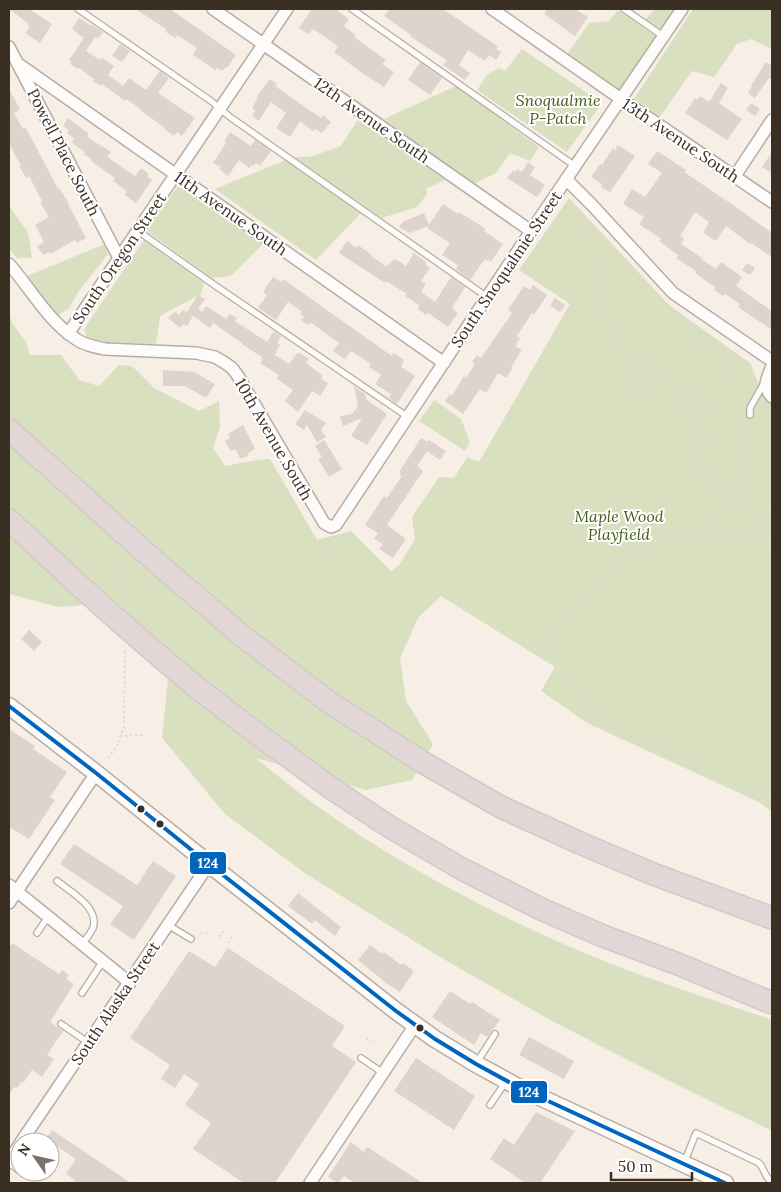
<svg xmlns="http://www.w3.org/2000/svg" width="781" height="1192" viewBox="0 0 781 1192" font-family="Lora,serif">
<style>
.green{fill:#d9e0c0}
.building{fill:#dfd4cc}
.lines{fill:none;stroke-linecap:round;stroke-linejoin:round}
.lane-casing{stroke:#b6aea5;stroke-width:8}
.street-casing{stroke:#b6aea5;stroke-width:14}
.secondary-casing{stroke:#b6aea5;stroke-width:19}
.highway-casing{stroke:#d0cbc5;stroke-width:24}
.path{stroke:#dedbd8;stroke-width:2;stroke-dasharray:2.5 2.5;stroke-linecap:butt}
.lane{stroke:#fefcfb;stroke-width:5.5}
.street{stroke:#fefcfb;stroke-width:11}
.secondary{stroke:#fefcfb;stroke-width:16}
.highway{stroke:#e3d6d6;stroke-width:21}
.highway-bridge-casing{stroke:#d0cbc5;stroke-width:24;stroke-linecap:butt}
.highway-bridge{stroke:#e3d6d6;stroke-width:21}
.bus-1-casing{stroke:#fff;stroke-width:8}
.bus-1{stroke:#0065bd;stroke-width:4}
.bus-dot{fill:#392f23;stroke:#fff;stroke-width:2}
.labels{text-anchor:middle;stroke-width:4;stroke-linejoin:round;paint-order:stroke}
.park-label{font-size:16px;font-style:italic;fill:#475c19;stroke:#fff}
.street-label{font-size:16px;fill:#392f23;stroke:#fff}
.line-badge{stroke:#fff;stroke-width:2}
.badge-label{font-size:14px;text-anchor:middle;font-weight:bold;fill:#fff}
</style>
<rect width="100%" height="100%" fill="#f7eee5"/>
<path class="green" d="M655 9H675L660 30 645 20Z
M693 9H772V49L751 39 737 44 714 77 692 71 660 117 634 99Z
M618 10 657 37 618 92 566 56 589 23 609 21Z
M522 49 602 103 567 152 477 90 488 74 499 68 505 71Z
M456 86 539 147 530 161 510 153 496 173 474 184 384 119Z
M358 119 445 180 426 189 427 194 417 207 382 218 293 157H310L341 146Z
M286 160 361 213 316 260 215 189Z
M178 186 263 244 231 276 212 278 147 231Z
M569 198 669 305 750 363 764 396 772 405V812L759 802 589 724 541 691 555 667 441 596 418 618 400 658 406 701 433 744 412 780 366 790 256 758C352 840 471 905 587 954 647 979 710 999 772 1020V1131L665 1079 554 1022 440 957 306 874 225 814 162 738 170 658 107 603 59 607 9 594V311L12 323 26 342 30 355H61L79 380 99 386 119 365 132 366 154 388 199 411 219 401 220 428 213 448 225 466 258 460 270 459 317 540 351 531 391 571 399 565 415 539 412 517 439 477 454 478 467 457 479 462 570 304 519 270Z
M9 206 28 232 32 258H17L9 249Z
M144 240 204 283 201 294 160 316 156 344 101 342 87 338 84 329Z
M105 244 108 254 79 291 69 308 58 315 27 276Z
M434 400 461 419 470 442 465 451 419 421Z"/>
<path class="building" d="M9 9H29L52 24 40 43 25 33 30 27 28 26 29 24Z
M136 9H170L236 55 227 68 226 67 222 71 217 68 215 70 193 55 197 48 177 35 175 38 166 32 167 30Z
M312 9H335L349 19 344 26 356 35 354 37 386 60 382 64 394 72 384 87 362 73 334 52 338 47 331 41 313 29 308 34 299 28Z
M390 9H443L496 45 498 47 496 49 501 52 496 60 489 55 485 61 468 50 459 65 470 73 465 80 443 65 447 60 420 43 410 36 411 35 384 16Z
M548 9H575L588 17 575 36 544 14Z
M79 18 91 26 92 25 103 32 98 39 95 37 86 51 100 60 102 58 114 66 108 75 123 86 129 78 146 90 160 71 169 78 158 93 195 118 182 136 177 132 174 136 164 129 165 128 140 110 141 109 126 99 125 101 102 84 101 86 93 81 94 79 79 68 78 69 70 64 71 61 69 60 84 38 72 29Z
M120 44 130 51 122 62 112 56Z
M420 62 442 78 430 95 408 80Z
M766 62 772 66V80L769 78 755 98 748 93 751 88 752 84Z
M270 79 277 84 275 86 312 112H313L321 118 323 115 331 122 322 133 315 129 313 131 300 121 290 137 276 128 286 113 271 102 259 121 252 116 255 110 252 108 258 97 257 96Z
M721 83 728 88 719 103 742 119 727 140 685 113 695 98 697 100 700 96 709 102Z
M9 89 20 109 14 113 23 129 26 128 58 189 59 188 68 202H67L86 238 77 243 75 240 50 254 49 252 43 255 37 246 44 242 35 225 49 217 40 202 42 201 29 176 26 178 19 166H21L9 143Z
M751 103 760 109 755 116 746 110Z
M68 118 89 134 87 137 111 152 107 157 135 176 141 168 149 174 147 176 152 180 136 203 125 195 127 191 113 181 115 178 91 161 92 160 84 154 85 152 72 143 74 138 67 133 69 130 63 126Z
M230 132 251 146 255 140 271 151 260 166 256 163 253 166 251 165 249 168 239 160 228 176 219 169 221 167 213 163 226 143 224 142Z
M618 145 635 156 610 192 601 187 602 184 591 177 600 164 602 165 613 148 615 150Z
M657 151 686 170 684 172 736 207 772 233V257L751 243 750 244 726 226 716 241 703 233 709 222 695 212 680 236 684 239 681 244 702 258 701 259 716 269 721 262 742 277 736 286 772 311V330L738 307 740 304 725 294 723 296 714 290 716 288 695 273 696 271 676 258 678 255 659 241 661 239 639 224 644 217 623 204 632 189 645 197 662 173 648 164Z
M772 152V173L762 167Z
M528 162 535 167 530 175 545 185 537 197 507 178 513 170 515 172 517 169 522 172Z
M443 204 458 214 459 212 486 229 484 231 503 244 491 262 489 260 488 261 485 259 470 280 456 269 458 265 442 255 450 243 427 228 428 226 410 233 399 227 404 221 424 213 429 225Z
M347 241 356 248 358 245 372 255 371 256 387 267 388 264 389 265 393 260 394 261 395 259 406 266 414 253 426 262 425 264 430 268 421 281 426 284 421 292 435 302 451 277 465 287 452 308 458 313 448 327 428 313 426 315 418 309 419 305 405 296 407 294 386 281 385 283 339 253Z
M747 263 755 268 750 275 742 270Z
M273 277 281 282 283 279 392 356 394 353 404 360 401 367 415 376 397 404 389 398 391 394 375 384 381 375 369 367 371 364 351 351 345 359 333 351 339 343 310 322 308 325 301 320 304 316 300 314 302 312 288 302 276 320 258 308 267 295 263 292Z
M533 285 547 295 534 315 532 313 517 336 520 338 516 344 517 345 516 347 522 350 511 367 513 368 506 378 498 373 486 393 480 389 463 414 445 401 450 394 452 396 464 376 466 378 475 364 472 362 477 355 481 358 512 313 508 310 524 286 530 290Z
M198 295 205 299 198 309 202 312 206 306 226 319 230 314 237 318 235 321 241 325 267 342 274 331 281 336 277 343 280 344 275 355 289 364 298 352 309 359 306 363 323 376 321 379 328 383 320 396 312 391 298 412 285 401 293 390 277 379 279 375 260 363 263 358 242 344V343L213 323 210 328 193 316 187 326 183 324 180 328 168 318 175 312 179 315 183 310 187 312Z
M555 298 565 305 560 312 550 306Z
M163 370 194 372 215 384 206 398 185 386H163Z
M354 386 365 394 367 400 387 414 367 445 351 436 362 418 343 426 340 416 352 414 358 406Z
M305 410 326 423 321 430 326 437 317 442 307 425 304 430 295 424Z
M243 425 255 449 247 454 248 456 243 458H240L235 449 231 451 225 441 230 438 228 434Z
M421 438 428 442 429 440 446 451 440 460 427 451 417 466 423 471 387 525 406 539 393 558 379 549 383 544 374 539 378 533 365 525 384 496 387 498 402 476 399 475 401 473 399 472Z
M324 440 342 469 329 477 318 459 322 457 315 446Z
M29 630 42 642 34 651 21 639Z
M9 729 35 746 33 749 67 772 50 797 55 800 29 839 9 827Z
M74 844 137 885 153 861 176 876 134 940 110 924 123 906 60 864Z
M298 893 341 927 335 936 315 920 312 924 288 906Z
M12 943 59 974 62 970 69 975 66 979 74 984 50 1022 63 1031 47 1055 54 1059 42 1077 32 1070 24 1082 22 1081 17 1088 14 1087 9 1095V948Z
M370 945 382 954 384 952 401 965 403 963 414 971 400 992 386 983 358 960Z
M228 948 345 1026 332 1046 356 1062 275 1183H244L193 1149 211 1123 185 1105 199 1084 184 1074 175 1088 161 1079 170 1065 130 1038 189 951 215 967Z
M450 991 470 1004 472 1002 500 1020 487 1037 481 1033 474 1045 432 1017Z
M529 1037 574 1061 564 1079 519 1055Z
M416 1058 475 1096 454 1130 394 1091Z
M536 1112 575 1131 540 1183H525L490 1159 504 1138 514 1145Z
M52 1130 131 1183H72L75 1180 66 1174 76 1159 46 1139Z
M351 1142 364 1152 367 1147 423 1183H355L344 1176 338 1183 328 1177Z"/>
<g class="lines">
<g class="lane-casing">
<path id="lane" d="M78 9 211 101 230 117 487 297
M352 9 575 166
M624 9 663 36
M138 231 213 284 408 417
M750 415V408L764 383
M57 881C70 891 100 908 93 928 91 933 86 939 82 944
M168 925 191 939
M37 933 48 917
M82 993 103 961
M61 1024 89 1043
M361 1058 383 1073
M477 1062 495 1034
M490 1105 505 1083
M9 1163 20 1171
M684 1163 696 1133 759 1163C765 1169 764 1177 772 1182"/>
</g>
<g class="street-casing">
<path id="street" d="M213 9 531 231
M492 9 621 99 772 202
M9 47 119 258
M17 63 444 363
M735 176 772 120
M566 179 592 205 673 293 772 361
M9 264C31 289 48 321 76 339 84 345 95 347 105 349L196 353 215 357 225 363 232 368 238 376 324 523 331 527 336 525 531 231 682 9
M68 334 287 9
M772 366C767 378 762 386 772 397
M9 885 130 983
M9 903 96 773
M21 1142 209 864
M9 1160 20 1144
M310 1183 415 1025"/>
</g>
<g class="secondary-casing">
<path id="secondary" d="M9 706 96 773 209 864 396 1011 435 1039 476 1064 518 1087 725 1183"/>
</g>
<g class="highway-casing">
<path id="highway" d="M9 430 156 562 246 639 329 702 424 763 501 807 580 843 653 874 772 918
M9 520 39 548
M267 741 331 788 390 827 462 869 541 909 603 936 678 964 772 1003"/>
</g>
<path class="path" d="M577 213 592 248 602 296 620 355 630 364 680 386 703 408 722 412 727 415
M668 305 745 387
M630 364 622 377 623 383 637 392H645L655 374
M637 366 650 351
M689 395 680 408 683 415 694 423 692 444 687 458 692 465 710 480 758 514 764 522V538
M694 423 703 408
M692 444 716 447 722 460 710 480
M758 514 772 506
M707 528C721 510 745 486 747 462 748 452 745 441 743 432
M316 542C324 549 331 545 338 539
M772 545 764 538 721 532 707 528 668 540 634 557 622 565 604 583 573 609 557 629 552 645 557 662 573 687 592 708 612 725 628 735 657 745 680 757 718 781 762 796 772 797
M125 605 126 561
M584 719 601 728 612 725
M120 736 143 735
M108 758 118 745 117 744 124 727 125 648
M200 933 210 934
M219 937 224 930
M228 943 233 936
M366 1038 371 1042"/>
<use href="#lane" class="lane"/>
<use href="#street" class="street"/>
<use href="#secondary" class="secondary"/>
<use href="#highway" class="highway"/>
<g class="highway-bridge-casing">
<path id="highway-bridge" d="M39 548C78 584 116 620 156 653 191 684 229 713 267 741"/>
</g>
<use href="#highway-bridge" class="highway-bridge"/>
<g class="bus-1-casing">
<path id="bus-1" d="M9 706 96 773 209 864 396 1011 435 1039 476 1064 518 1087 725 1183"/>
</g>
<use href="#bus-1" class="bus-1"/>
</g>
<g class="bus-dot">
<circle cx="141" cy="809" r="4.5"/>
<circle cx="160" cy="824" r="4.5"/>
<circle cx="420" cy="1028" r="4.5"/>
</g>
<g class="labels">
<g class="park-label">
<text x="558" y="106">Snoqualmie<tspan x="558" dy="18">P-Patch</tspan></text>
<text x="619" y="522">Maple Wood<tspan x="619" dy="18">Playfield</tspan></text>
</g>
<g class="street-label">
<text transform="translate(372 120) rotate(35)" y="6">12th Avenue South</text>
<text transform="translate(681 140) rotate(34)" y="6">13th Avenue South</text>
<text transform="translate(64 152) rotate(63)" y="6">Powell Place South</text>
<text transform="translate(231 213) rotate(35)" y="6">11th Avenue South</text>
<text transform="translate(119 258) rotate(-56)" y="6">South Oregon Street</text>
<text transform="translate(506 269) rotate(-56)" y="6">South Snoqualmie Street</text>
<text transform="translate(274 439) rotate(60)" y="6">10th Avenue South</text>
<text transform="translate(115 1003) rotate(-56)" y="6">South Alaska Street</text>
</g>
</g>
<g class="line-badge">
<rect x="189" y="851" width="38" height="24" rx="5" fill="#0065bd"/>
<rect x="510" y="1080" width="38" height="24" rx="5" fill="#0065bd"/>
</g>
<g class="badge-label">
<text x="208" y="868">124</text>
<text x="529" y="1097">124</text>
</g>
<rect width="781" height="1192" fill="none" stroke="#392f23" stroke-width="20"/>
<g transform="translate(35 1157) rotate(304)"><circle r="24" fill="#ffffff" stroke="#b0aca7"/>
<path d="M0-4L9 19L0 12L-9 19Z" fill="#7c7267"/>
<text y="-8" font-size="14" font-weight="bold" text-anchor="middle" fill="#392f23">N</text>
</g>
<path d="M611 1172v8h81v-8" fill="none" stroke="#392f23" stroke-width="2.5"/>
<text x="618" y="1172" font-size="15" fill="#392f23" stroke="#ffffff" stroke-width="4" paint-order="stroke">50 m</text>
</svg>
